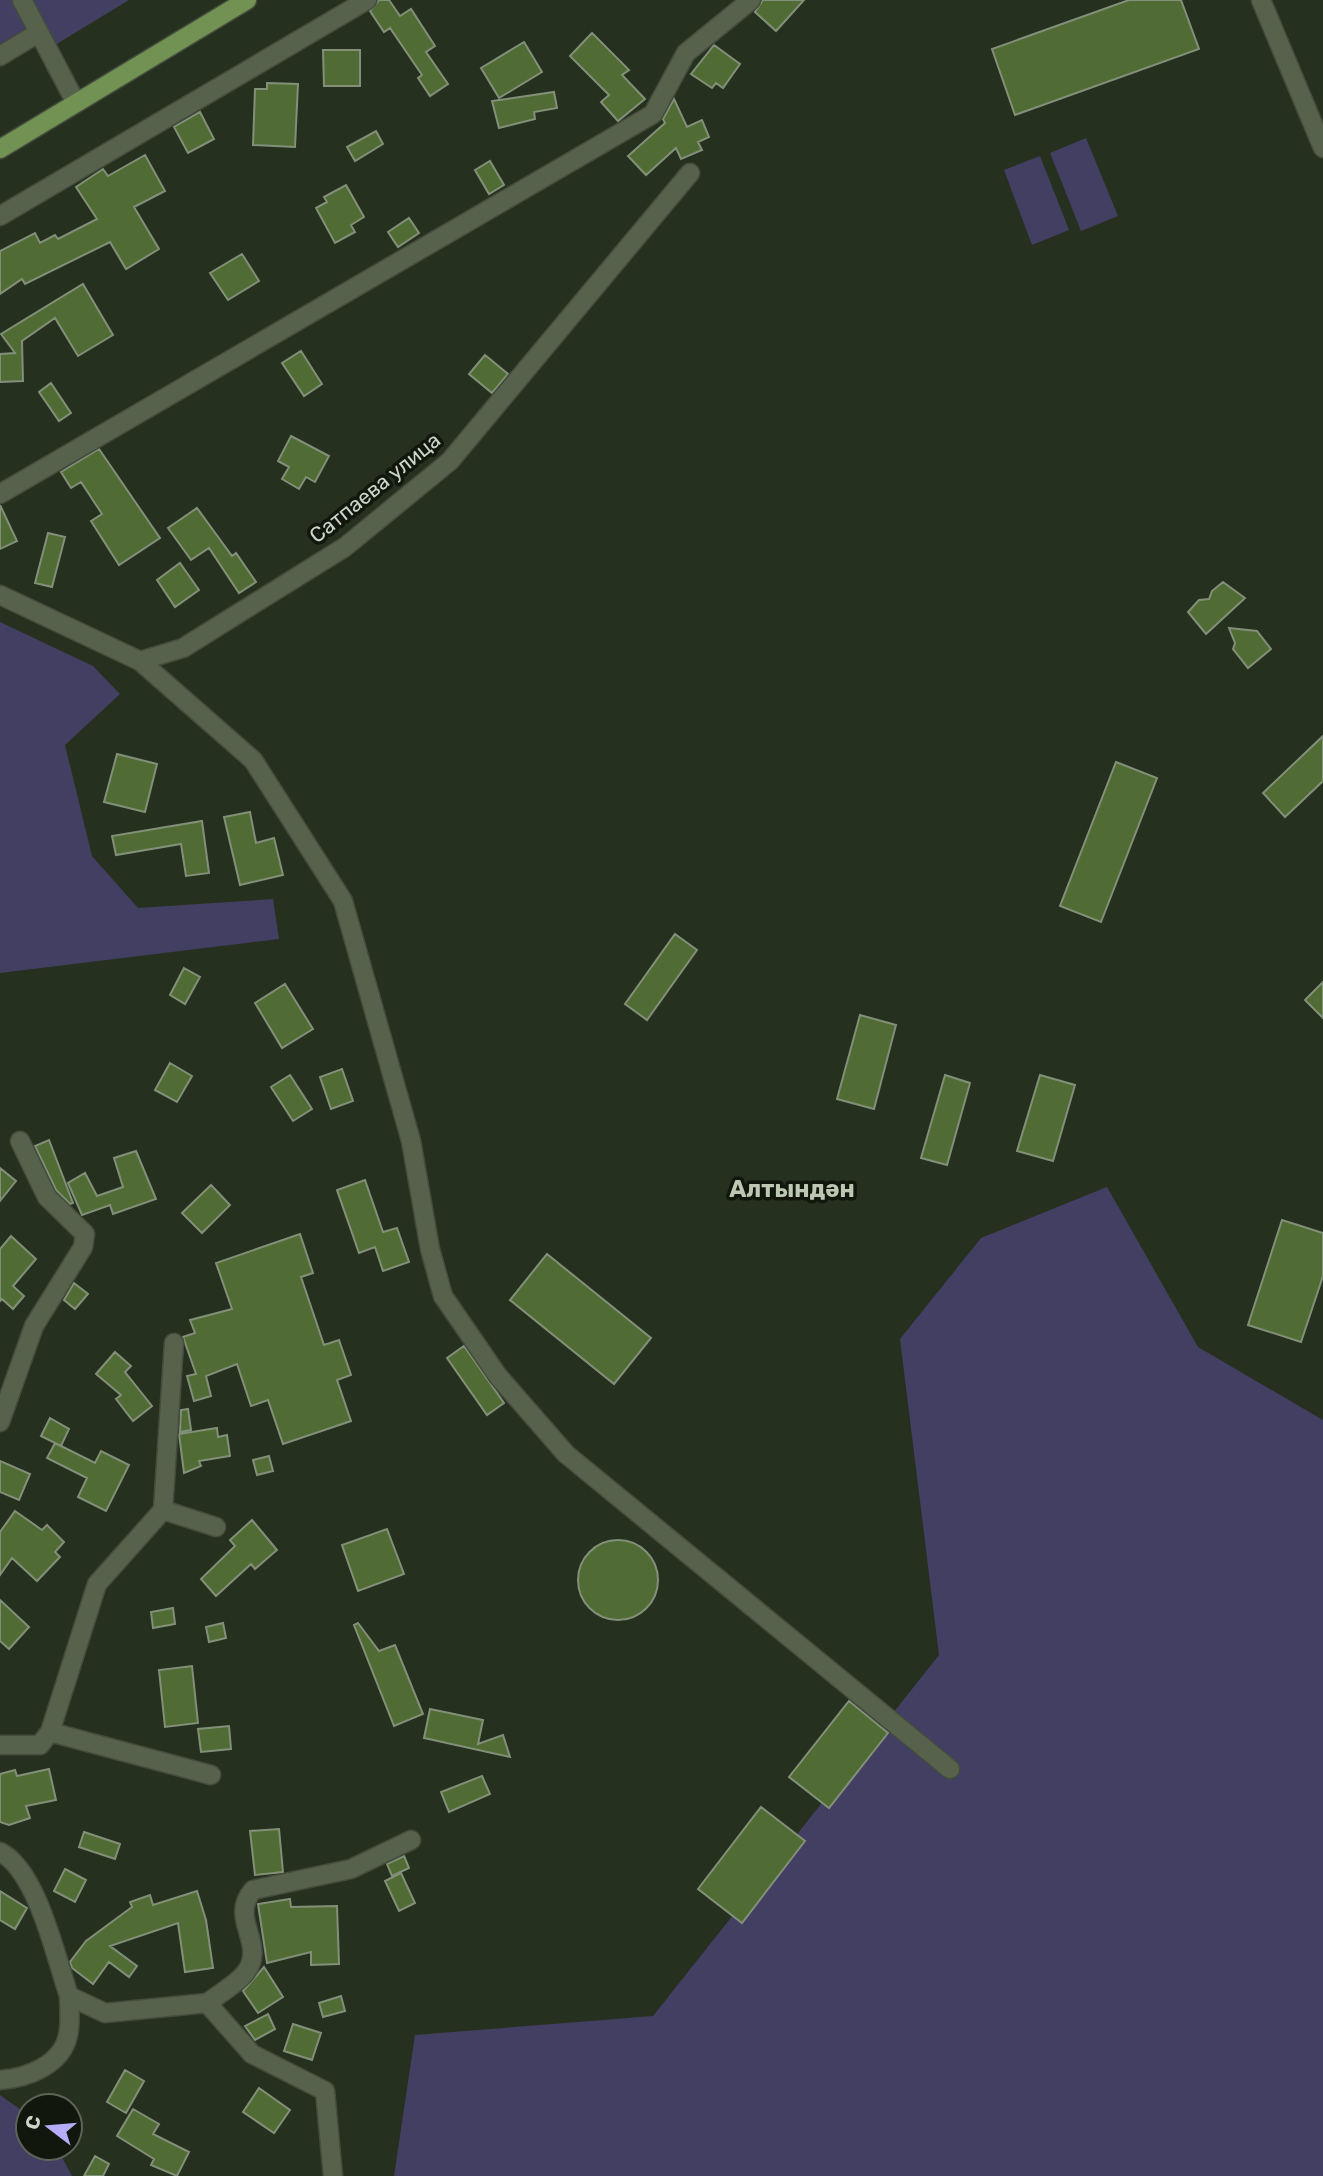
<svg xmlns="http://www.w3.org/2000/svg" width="1323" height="2176" viewBox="0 0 1323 2176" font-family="Rubik,sans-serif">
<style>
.green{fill:#433f62}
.building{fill:#506c34;stroke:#828f79;stroke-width:2}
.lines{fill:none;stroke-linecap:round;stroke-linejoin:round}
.minor-casing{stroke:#444d3d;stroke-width:21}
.major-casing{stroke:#444d3d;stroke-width:21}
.minor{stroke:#57624d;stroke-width:18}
.major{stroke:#729253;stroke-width:18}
.labels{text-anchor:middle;stroke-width:7;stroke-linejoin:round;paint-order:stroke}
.street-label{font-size:21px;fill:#cdd4c8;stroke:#12170e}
.quarter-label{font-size:24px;font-weight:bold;fill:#bcc8b1;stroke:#12170e}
</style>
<rect width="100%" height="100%" fill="#26301e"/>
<path class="green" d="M0 0H12L26 28 0 45Z
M31 0H129L55 45Z
M1086 138 1118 216 1081 231 1050 153Z
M1040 156 1069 230 1032 245 1004 170Z
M0 622 93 666 120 694 65 745 92 856 138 908 273 899 279 939 0 973Z
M1107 1187 1198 1347 1323 1420V2176H394L415 2035 653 2016 939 1655 900 1339 981 1238Z
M0 2095 28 2115V2148H57L72 2176H0Z"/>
<path class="building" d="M379 0H389L400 16 411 9 435 46 426 52 448 84 430 96 418 78 422 75 390 28 384 32 370 11Z
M763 0H804L776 31 755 12Z
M1129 0H1181L1199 49 1015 115 992 49Z
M592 33 629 70 622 75 645 99 618 121 601 102 609 95 570 56Z
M524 42 542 72 499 98 481 68Z
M714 45 740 64 723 88 716 83 712 88 691 74Z
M323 50H360V86H324Z
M267 83 298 84 295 147 253 145 255 89H267Z
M554 92 557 108 534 112 535 119 499 128 492 101Z
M674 99 687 127 702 120 709 137 698 142 702 150 681 159 676 148 646 175 628 156 665 123 663 119Z
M200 112 214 139 188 153 174 127Z
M376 131 383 144 355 161 347 147Z
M145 155 165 191 134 207 159 249 126 269 110 242 25 284 22 279 0 294V251L35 233 40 243 55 235 58 239 97 219 76 187 103 169 108 176Z
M490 161 504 185 489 194 475 170Z
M346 185 364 217 351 225 355 232 335 243 316 208 327 202 324 197Z
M409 218 419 233 398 247 388 232Z
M242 254 259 281 228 300 210 273Z
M83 284 113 335 78 356 55 318 22 341 23 381 0 382V354L15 353 1 334Z
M301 351 322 384 304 396 282 363Z
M485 355 508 374 492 393 469 374Z
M51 383 71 413 59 421 39 392Z
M291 436 329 456 315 482 306 477 299 489 282 479 289 467 278 461Z
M99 449 160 538 119 565 91 521 102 514 81 482 71 488 61 472Z
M0 505 17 541 0 549Z
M197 508 232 556 236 553 256 582 239 593 209 548 191 560 168 528Z
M48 533 65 537 52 587 35 583Z
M180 563 199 590 175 607 157 580Z
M1223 582 1245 598 1206 634 1188 612 1199 600 1209 599 1212 591Z
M1229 628 1257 631 1271 649 1248 668 1233 649 1235 643Z
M1323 736V781L1285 817 1263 793Z
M117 754 157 764 145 812 104 802Z
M1116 762 1157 778 1101 922 1060 906Z
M250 812 256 843 274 838 283 875 240 885 224 817Z
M202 821 209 873 186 876 181 844 116 855 112 836Z
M675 934 697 950 647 1020 625 1004Z
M184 968 200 977 185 1004 170 995Z
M1323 982V1018L1305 1000Z
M285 984 313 1029 282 1048 255 1003Z
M860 1015 896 1025 874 1109 837 1099Z
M170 1063 192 1076 177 1102 155 1090Z
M342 1069 353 1101 331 1109 320 1077Z
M290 1075 312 1109 293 1121 271 1087Z
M945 1075 970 1083 947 1165 921 1158Z
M1040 1075 1075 1085 1053 1161 1017 1151Z
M49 1140 73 1203 70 1204 56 1190 35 1146Z
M136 1151 156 1199 113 1214 110 1205 82 1215 68 1183 85 1173 97 1196 123 1187 114 1158Z
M0 1168 16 1181 0 1201Z
M365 1180 383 1232 397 1228 409 1262 383 1271 375 1247 359 1253 337 1190Z
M211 1185 230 1205 202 1233 182 1213Z
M1282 1220 1323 1233V1276L1301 1342 1248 1325Z
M300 1234 313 1273 301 1277 324 1345 339 1340 351 1375 337 1380 351 1421 283 1444 268 1400 251 1406 237 1364 206 1376 211 1396 194 1401 187 1376 196 1374 183 1337 195 1333 190 1320 232 1309 216 1263Z
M11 1236 36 1259 13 1286 24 1296 13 1309 2 1299 0 1301V1249Z
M547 1254 651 1338 614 1384 510 1300Z
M74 1283 88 1294 75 1309 64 1300Z
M464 1346 504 1403 487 1415 447 1358Z
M115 1352 131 1366 125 1372 152 1406 133 1421 116 1399 121 1395 96 1374Z
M188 1409 191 1430 180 1432 181 1410Z
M50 1418 69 1429 61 1446 41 1436Z
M217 1428 218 1437 227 1435 230 1456 199 1461 201 1466 184 1473 179 1434Z
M55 1443 95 1463 101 1451 129 1465 106 1511 78 1497 87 1478 47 1458Z
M269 1456 273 1471 257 1475 253 1460Z
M0 1461 30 1474 19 1500 0 1492Z
M15 1511 42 1530 47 1525 64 1542 55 1552 60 1557 37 1581 12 1558 0 1575V1532Z
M252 1520 277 1550 255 1569 251 1564 216 1596 201 1579 235 1546 230 1540Z
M387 1529 404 1574 358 1591 342 1545Z
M578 1580a40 40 0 1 1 80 0a40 40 0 1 1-80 0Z
M0 1600 29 1627 9 1649 0 1641Z
M173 1608 175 1624 153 1628 151 1612Z
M223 1623 226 1638 209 1642 206 1627Z
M358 1623 379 1651 395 1645 423 1714 394 1726 354 1625Z
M192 1666 198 1723 165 1727 159 1670Z
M849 1701 888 1733 829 1808 789 1777Z
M430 1709 483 1720 478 1744 503 1735 510 1757 424 1738Z
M229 1726 231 1749 201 1752 198 1729Z
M49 1769 56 1800 26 1806 30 1818 9 1825 0 1822V1774L15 1770 17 1776Z
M482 1776 490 1794 449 1812 441 1792Z
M761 1807 805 1841 742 1923 698 1889Z
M279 1829 283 1872 255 1875 250 1831Z
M84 1832 120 1844 115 1859 79 1847Z
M404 1856 409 1868 392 1876 387 1864Z
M65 1869 86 1880 75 1902 54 1891Z
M401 1873 415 1903 399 1911 385 1881Z
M0 1891 27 1908 15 1929 0 1920Z
M197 1891 206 1920 213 1968 185 1972 178 1923 110 1946 137 1966 129 1977 109 1962 93 1984 72 1968 70 1962 86 1941 132 1907 130 1902 150 1895 153 1905Z
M290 1899 291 1907 337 1906 339 1964 311 1965V1952L267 1963 258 1904Z
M264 1967 283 1997 258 2013 243 1991Z
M341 1996 345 2011 323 2017 319 2003Z
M268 2014 275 2029 255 2040 245 2026Z
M293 2024 321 2033 312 2060 284 2051Z
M125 2070 144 2081 126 2113 107 2102Z
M259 2088 290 2110 274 2133 243 2112Z
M133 2109 159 2124 153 2134 189 2152 177 2176 151 2165 154 2159 117 2136Z
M95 2156 109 2164 103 2176H84Z"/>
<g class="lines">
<g class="minor-casing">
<path id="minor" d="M22 0 76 103
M1261 0 1323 148
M0 56 38 33
M0 216 367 0
M0 494 653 114 686 53 751 0
M0 595 140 661 183 648 345 547 450 461 690 173
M140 661 253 760 343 901 411 1141 430 1249 443 1296 498 1376 566 1454 950 1769
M0 1422 34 1326 83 1247 85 1234 47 1197 20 1141
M163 1510 174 1343
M50 1732 211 1775
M0 1745H40L50 1732 97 1584 163 1510 216 1527
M0 1852C37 1870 56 1958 69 1996L105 2013 207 2003 252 2054 325 2091 333 2176
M207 2003C219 1994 237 1984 246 1972 267 1943 228 1919 253 1890L351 1869 411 1840
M0 2080C27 2078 62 2065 68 2035 71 2023 69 2008 69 1996"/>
</g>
<g class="major-casing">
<path id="major" d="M0 149 247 0"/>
</g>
<use href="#minor" class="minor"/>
<use href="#major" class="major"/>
</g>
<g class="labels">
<g class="street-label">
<text transform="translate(375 488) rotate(-39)" y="7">Сатпаева улица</text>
</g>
<g class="quarter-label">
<text x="792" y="1197">Алтындән</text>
</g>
</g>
<g transform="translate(49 2127) rotate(286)"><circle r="33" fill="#12170e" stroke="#5d6358" stroke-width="2"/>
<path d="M0-5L12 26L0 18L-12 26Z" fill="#b6acf8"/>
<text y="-10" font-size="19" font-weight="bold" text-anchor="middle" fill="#cdd4c8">С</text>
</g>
</svg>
